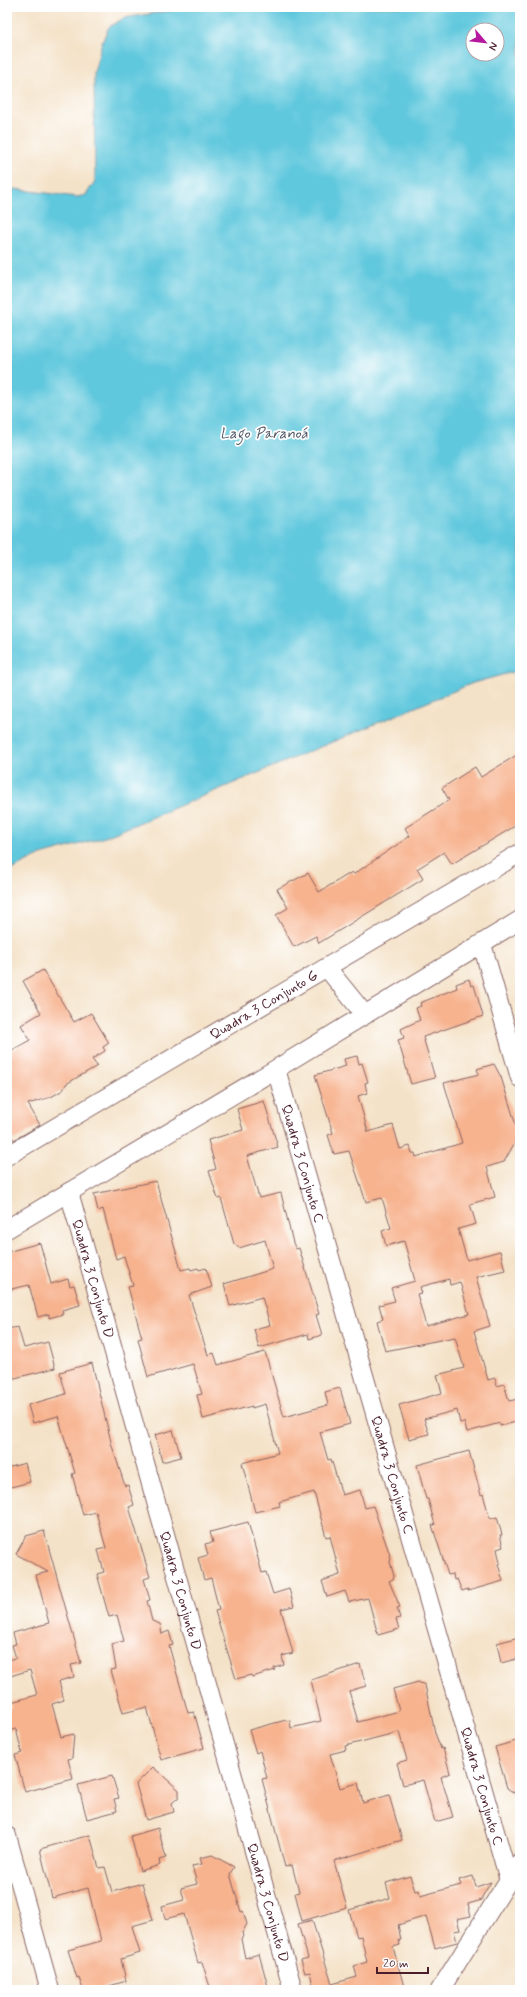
<svg xmlns="http://www.w3.org/2000/svg" width="527" height="1997" viewBox="0 0 527 1997" font-family="Mynerve,sans-serif">
<style>
.water{fill:#61c8dd;stroke:#567484;fill-rule:evenodd}
.building{fill:#f7b28e;fill-rule:evenodd}
.lines{fill:none;stroke-linecap:round;stroke-linejoin:round}
.minor-casing{stroke:#866362;stroke-width:20}
.minor{stroke:#fff;stroke-width:18}
.labels{text-anchor:middle;stroke-width:3.5;stroke-linejoin:round;paint-order:stroke}
.street-label{font-size:14px;fill:#4a1f2b;stroke:#fff}
.water-label{font-size:15px;font-style:italic;fill:#525a69;stroke:#fff}
</style>
<rect width="100%" height="100%" fill="#fff"/>
<filter id="ink" filterUnits="userSpaceOnUse"><feTurbulence type="fractalNoise" baseFrequency=".025" numOctaves="2"/><feDisplacementMap in="SourceGraphic" scale="8" xChannelSelector="R" yChannelSelector="G"/><feConvolveMatrix kernelMatrix="1 2 1 2 8 2 1 2 1" color-interpolation-filters="sRGB"/></filter>
<filter id="wash" filterUnits="userSpaceOnUse"><feTurbulence type="fractalNoise" baseFrequency=".012" numOctaves="4" result="noise"/><feDisplacementMap in="SourceGraphic" scale="16" xChannelSelector="R" yChannelSelector="G"/><feGaussianBlur stdDeviation="0.9" result="paint"/><feColorMatrix in="noise" values="0 0 0 0 0 0 0 0 0 0 0 0 0 0 0 0 0 1.4 0 .05"/><feComposite in="paint" operator="in"/></filter>
<g filter="url(#wash)">
<rect width="100%" height="100%" fill="#f4e2c8"/>
<path class="water" d="M193 7H520V670L473 683 105 837 41 855 7 872V188L77 197 86 195 95 181 94 73 102 42 109 27 124 18ZM473 30H497V54H473Z"/>
<g id="blocks">
<path class="building" d="M520 753V823L452 864 444 852 417 869 423 879 319 943 316 936 294 947 276 915 288 908 277 889 308 873 319 892 352 872 354 874 410 836 405 828 449 800 442 788 475 767 481 777Z
M43 970 74 1022 91 1013 109 1043 103 1047 105 1051 92 1059 97 1066 66 1084 63 1090 51 1097 28 1104 40 1125 14 1140 7 1129V1053L30 1040 21 1025 41 1013 23 981Z
M469 979 471 986 474 985 483 1016 423 1037 435 1078 411 1084 398 1040 404 1038 401 1029 420 1020 416 1008 421 1006 420 1003 457 988 456 984Z
M357 1056 359 1064 362 1063 368 1082 365 1083 367 1093 358 1096 368 1132 393 1125 400 1149 410 1146 412 1153H415L416 1157 462 1143 444 1083 479 1074 477 1069 494 1064 501 1077 519 1135 504 1162 487 1167 495 1197 470 1204 476 1224 458 1229 467 1260 500 1251 505 1270 476 1277 490 1326 474 1331 488 1380 495 1378 497 1386 504 1384 509 1401 518 1399 520 1421 500 1426V1423L467 1432 464 1422 460 1423 457 1410 424 1419 429 1434 409 1439 399 1405 442 1393 437 1375 464 1368 455 1337 385 1351 377 1321 383 1319 379 1305 395 1301 391 1288 415 1281 404 1241 386 1246 382 1231 391 1228 382 1198 366 1202 349 1151 334 1154 328 1135 333 1133 315 1075 346 1066 344 1059ZM449 1279 450 1285 460 1282 469 1314 426 1326 417 1294 422 1293 420 1287Z
M264 1101 278 1147 247 1156 259 1198 281 1193 293 1243 296 1249 299 1248 319 1314 316 1315 322 1335 309 1339 308 1334 259 1348 254 1329 270 1325 262 1297 230 1306 224 1284 273 1269 265 1240 239 1248 234 1244 221 1198 218 1199 209 1171 216 1169 208 1140 243 1130 237 1109Z
M156 1181 181 1270 190 1268 191 1270 198 1268 199 1270 206 1268 212 1287 189 1295 208 1355 214 1353 218 1365 265 1352 284 1417 328 1405 325 1392 340 1388 350 1424 320 1432 328 1460 331 1459 342 1495 360 1490 365 1508 373 1506 391 1558 390 1562 394 1576 393 1579 389 1581 400 1607 397 1608 400 1618 396 1619 399 1629 378 1635 368 1598 349 1602 345 1591 327 1597 322 1581 340 1575 330 1536 326 1537 314 1492 279 1502 280 1506 255 1512 242 1463 278 1453 265 1404 252 1408V1406L203 1419 197 1395 202 1394 193 1364 148 1377 138 1339 142 1338 128 1287 133 1286 124 1256 116 1259 103 1209 98 1211 94 1194Z
M40 1243 51 1284 68 1279 70 1286 74 1285 80 1305 62 1310 63 1314 49 1318V1314L38 1317 29 1285 7 1290V1252Z
M18 1327 24 1348 48 1342 55 1368 7 1380V1329Z
M92 1363 112 1446 125 1486 128 1485 134 1505 129 1507 150 1577 144 1579 150 1600 147 1601 152 1621 160 1624 162 1634 169 1631 173 1645 169 1646 188 1713 194 1712 204 1748 161 1760 147 1707 123 1713 111 1670 116 1669 112 1644 124 1641 117 1615 109 1617 97 1574 104 1572 98 1550 106 1548 96 1512 83 1515 72 1474 75 1473 58 1416 33 1423 28 1405 66 1394 60 1372Z
M173 1430 181 1457 162 1462 155 1435Z
M469 1451 481 1495 483 1494 490 1519 497 1517 502 1535H500L503 1547 497 1549 500 1563 498 1564 503 1581 468 1591V1589L462 1591 457 1579 454 1580 453 1574 448 1575 432 1525H435L428 1499H426L417 1465Z
M25 1463 30 1482 7 1488V1468Z
M248 1522 262 1573 266 1572 273 1594 289 1589 294 1606 281 1609 293 1653 282 1656 284 1665 274 1668 275 1670 252 1677 251 1675 236 1679 215 1611 219 1610 211 1578 204 1580 198 1558 208 1555 205 1544 213 1542 210 1532Z
M44 1531 81 1663 71 1665 74 1677 59 1681 64 1700 52 1704 61 1737 74 1734 72 1758 68 1759 73 1779 25 1792 15 1755 22 1753 16 1729 7 1731V1709L12 1708 11 1702 37 1695 30 1670 7 1677V1660L16 1658 12 1645 16 1644 13 1633 49 1623 36 1575 48 1572 16 1554 26 1536Z
M520 1637V1658L501 1663 497 1643Z
M360 1664 366 1686 349 1691 358 1722 399 1711 393 1689 418 1682 425 1685 435 1733 441 1749 443 1748 450 1773 441 1777 453 1817 435 1822 423 1780 403 1785 397 1763 407 1760 399 1732 345 1746 346 1750 330 1754 340 1788 358 1783 363 1803 389 1795 402 1840 334 1861 347 1908 302 1921 295 1893 299 1892 292 1865 285 1867 262 1779 267 1778 260 1751 256 1753 249 1730 286 1720 290 1721 291 1728 321 1721 311 1680Z
M520 1740V1797L507 1788 495 1747Z
M153 1767 179 1790V1797L172 1803 174 1812 146 1820 136 1784Z
M112 1776 119 1798 114 1799 117 1811 87 1819 78 1785Z
M158 1828 166 1858 159 1860 160 1865 140 1871 131 1836Z
M90 1835 99 1868 105 1867 112 1892 142 1883 153 1920 132 1926 140 1953 121 1959 126 1981 96 1990H83L79 1977 77 1978 68 1950 101 1941 88 1888 52 1898 40 1849Z
M212 1855 234 1867 230 1874 241 1912 243 1911 247 1924 242 1933 243 1936 241 1939 245 1958 259 1954 269 1990H211L202 1962 198 1963 184 1914 165 1919 162 1906 184 1900 181 1888 197 1884 192 1866 202 1864 200 1858Z
M410 1876 415 1891 419 1890 420 1896 461 1885 459 1880 473 1876 476 1887 491 1882 482 1897V1900L468 1904 471 1916 457 1919 460 1930 454 1931 457 1942 435 1948 426 1916 398 1925 401 1940H399L400 1945 393 1947 405 1990H314L310 1972 305 1973 301 1960 308 1958 298 1924 312 1920 332 1984 357 1977 354 1966 367 1962 361 1936 357 1937 349 1910 390 1898 386 1883Z"/>
</g>
</g>
<g filter="url(#ink)">
<use href="#blocks" fill-opacity="0" stroke="#866362" stroke-width="1"/>
<g class="lines">
<g class="minor-casing">
<g id="minor">
<path d="M482 944 520 1078"/>
<path d="M327 968 365 1015"/>
<path id="s1" d="M276 1069 509 1880"/>
<path id="s2" d="M7 1156 520 853"/>
<path id="s3" d="M69 1192 293 1990"/>
<path d="M7 1229 276 1069 520 920"/>
<path d="M7 1836 50 1990"/>
<path d="M440 1990 520 1862"/>
</g>
</g>
<use href="#minor" class="minor"/>
</g>
</g>
<g class="labels">
<g class="street-label">
<text dy="5" stroke="none"><textPath href="#s2" startOffset="298">Quadra 3 Conjunto G</textPath></text>
<text dy="5" stroke="none"><textPath href="#s1" startOffset="98">Quadra 3 Conjunto C</textPath></text>
<text dy="5" stroke="none"><textPath href="#s3" startOffset="90">Quadra 3 Conjunto D</textPath></text>
<text dy="5" stroke="none"><textPath href="#s1" startOffset="422">Quadra 3 Conjunto C</textPath></text>
<text dy="5" stroke="none"><textPath href="#s3" startOffset="414">Quadra 3 Conjunto D</textPath></text>
<text dy="5" stroke="none"><textPath href="#s1" startOffset="746">Quadra 3 Conjunto C</textPath></text>
<text dy="5" stroke="none"><textPath href="#s3" startOffset="738">Quadra 3 Conjunto D</textPath></text>
</g>
<g class="water-label">
<text x="264" y="438">Lago Paranoá</text>
</g>
</g>
<rect width="527" height="1997" fill="none" stroke="#fff" stroke-width="24"/>
<g transform="translate(485 42) rotate(118)"><circle r="19" fill="#ffffff" stroke="#b7a5aa"/>
<path d="M0-3L7 15L0 10L-7 15Z" fill="#b5179e"/>
<text y="-6" font-size="11" font-weight="bold" text-anchor="middle" fill="#4a1f2b">N</text>
</g>
<path d="M377 1967v6h51v-6" fill="none" stroke="#4a1f2b" stroke-width="2"/>
<text x="383" y="1967" font-size="12" fill="#4a1f2b" stroke="#ffffff" stroke-width="3" paint-order="stroke">20 m</text>
</svg>
